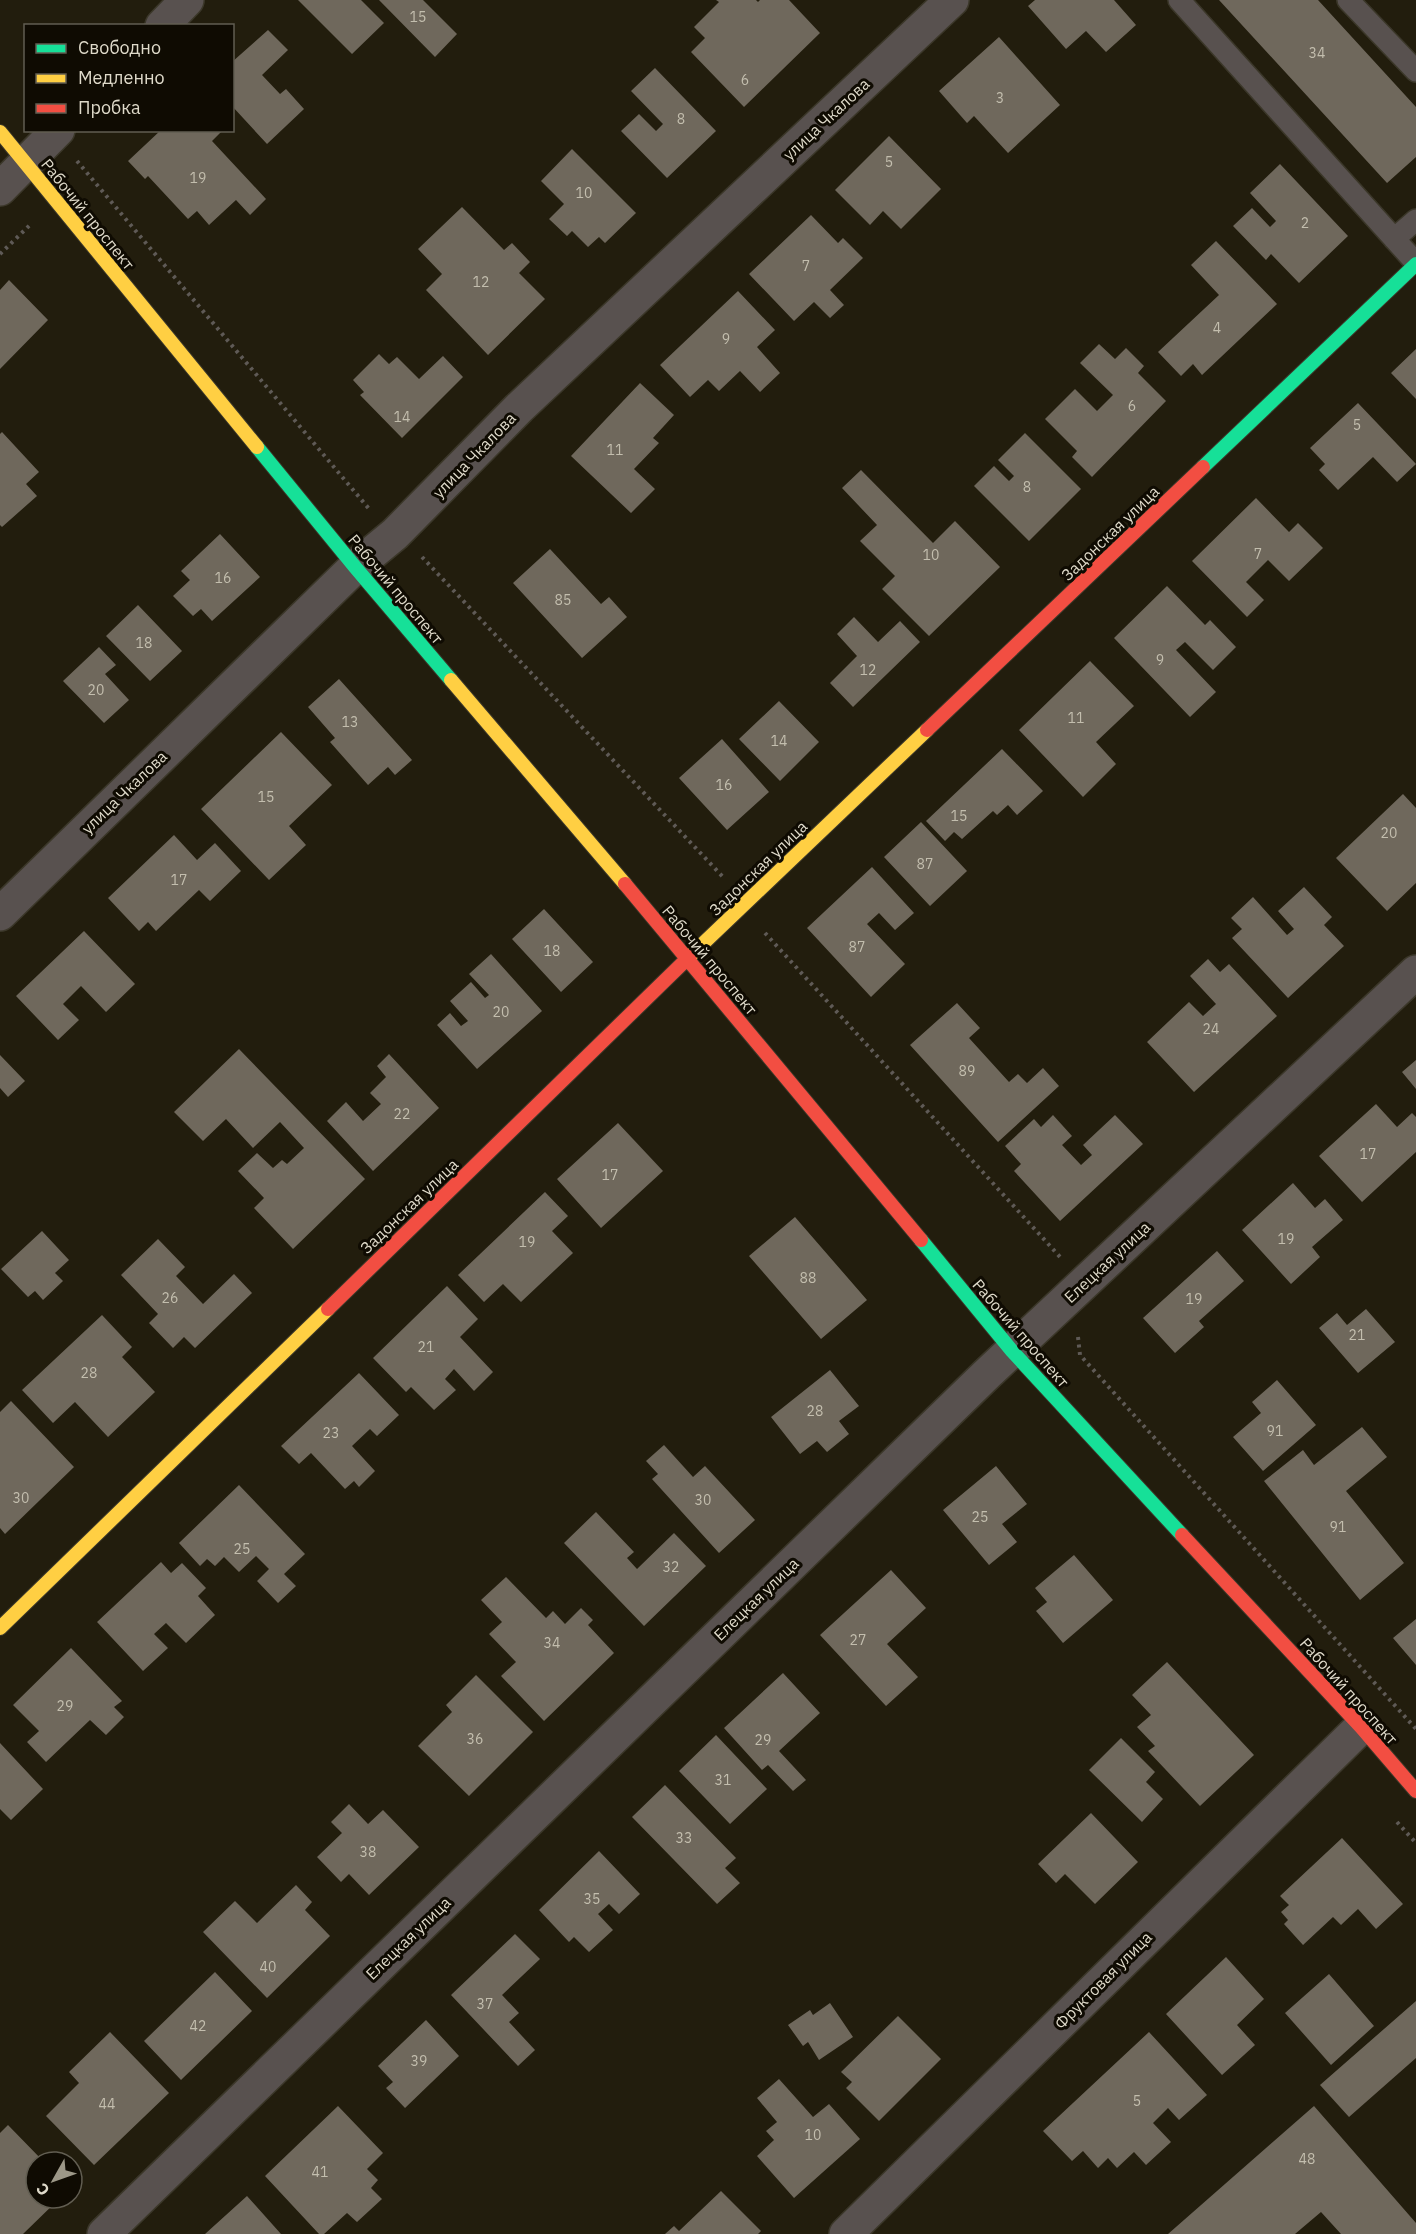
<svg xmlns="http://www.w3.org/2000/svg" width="1416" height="2234" viewBox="0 0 1416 2234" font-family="'IBM Plex Sans',sans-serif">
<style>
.building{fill:#6f685c}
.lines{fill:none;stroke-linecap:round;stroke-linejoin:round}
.lane-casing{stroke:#3b3729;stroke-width:24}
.street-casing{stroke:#3b3729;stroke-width:36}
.fast-casing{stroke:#3b3729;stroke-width:16}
.slow-casing{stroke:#3b3729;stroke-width:16}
.jam-casing{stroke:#3b3729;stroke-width:16}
.path{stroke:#5f5a56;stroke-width:4;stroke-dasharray:3 4.5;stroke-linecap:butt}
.lane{stroke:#58514f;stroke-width:21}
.street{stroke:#58514f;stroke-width:33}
.fast{stroke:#16e098;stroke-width:14}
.slow{stroke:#ffcf43;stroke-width:14}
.jam{stroke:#f24e42;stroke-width:14}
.labels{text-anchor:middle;stroke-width:6;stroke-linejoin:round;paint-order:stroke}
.number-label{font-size:14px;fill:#c3beae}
.street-label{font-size:16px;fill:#dfdaca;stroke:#0f0b02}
</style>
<rect width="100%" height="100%" fill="#221d0d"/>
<path class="building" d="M298 0H361L384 23 352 54Z
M379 0H423L457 34 435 57Z
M716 0H756L758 2 760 0H789L820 33 744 107 691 52 705 38 694 27 719 2Z
M1035 0H1114L1136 25 1106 52 1086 31 1066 49 1028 6Z
M1219 0H1318L1416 107V157L1387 183Z
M268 30 288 50 262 75 280 94 286 89 304 109 267 144 232 106V62Z
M999 37 1060 105 1008 153 974 116 967 123 939 91Z
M655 68 716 131 667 178 621 131 639 114 656 131 663 124 631 91Z
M161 130H223L212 141 266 199 250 215 236 200 209 225 197 211 188 219 148 176 145 179 128 161Z
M889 136 941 189 901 229 883 211 870 225 835 190Z
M572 149 636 213 605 243 599 237 588 247 572 231 567 236 549 219 564 204 541 181Z
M1280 164 1348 236 1299 283 1271 254 1266 260 1233 226 1252 208 1270 227 1276 221 1250 193Z
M462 207 504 250 512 243 530 262 519 273 545 299 488 355 426 290 442 274 418 249Z
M811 215 838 243 843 238 863 258 830 290 844 305 830 318 814 302 794 321 749 274Z
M1216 241 1277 304 1202 375 1193 364 1181 376 1158 352 1219 295 1191 265Z
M9 280 48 320 0 369V290Z
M738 291 775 330 757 347 780 373 760 392 740 371 719 391 708 380 690 397 660 365Z
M1099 344 1115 359 1126 348 1144 366 1138 373 1166 401 1092 477 1072 457 1077 451 1045 419 1075 389 1097 411 1113 395 1080 363Z
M1416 349V399L1391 373Z
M379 354 389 364 397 357 419 379 443 356 463 377 402 438 360 395 364 392 353 380Z
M640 383 674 415 653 438 659 443 634 469 655 489 631 513 571 456Z
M1358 403 1416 464 1397 482 1373 457 1338 490 1319 470 1325 464 1310 448Z
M2 432 39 472 26 484 37 496 2 527 0 525V434Z
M1025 433 1081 489 1029 541 974 486 994 466 1009 481 1014 476 998 460Z
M861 470 933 543 955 521 1000 567 929 636 882 589 895 576 860 541 877 525 842 488Z
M1256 498 1289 532 1298 523 1323 548 1289 581 1268 560 1246 582 1264 600 1247 617 1192 561Z
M220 534 260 577 212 621 201 609 193 616 173 596 190 580 181 571Z
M550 549 601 604 609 597 627 617 582 658 513 583Z
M1167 586 1205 625 1210 620 1236 647 1213 670 1185 642 1176 650 1216 692 1190 717 1114 638Z
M138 605 182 651 150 681 106 636Z
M854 617 878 642 900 621 920 642 853 707 830 683 857 656 837 634Z
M99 647 116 665 105 674 129 700 104 723 63 681Z
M1090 661 1134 706 1096 742 1116 764 1083 797 1019 730Z
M339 679 412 760 395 775 388 767 368 785 330 742 335 738 308 707Z
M779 701 819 742 780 781 739 739Z
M281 732 332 785 289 826 306 845 269 880 201 809Z
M722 739 769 792 727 830 679 778Z
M1002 749 1043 791 1017 815 1008 805 997 815 993 811 962 839 954 832 945 841 926 821Z
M1403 794 1416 808V883L1387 911 1336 858Z
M921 822 967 871 930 906 884 857Z
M174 835 197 860 215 843 241 871 210 901 199 890 156 931 148 922 139 931 108 898Z
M872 867 914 913 895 930 879 913 867 924 905 964 871 997 807 928Z
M1304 887 1332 917 1324 925 1344 946 1288 998 1232 938 1242 929 1231 918 1253 897 1287 935 1294 929 1278 911Z
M544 909 593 962 561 992 512 939Z
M84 931 135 984 106 1012 81 986 63 1004 79 1020 58 1040 16 996Z
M491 954 542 1011 477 1069 437 1025 450 1013 461 1026 468 1021 450 1001 471 982 485 998 489 995 469 974Z
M1208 959 1220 972 1229 964 1277 1016 1194 1092 1147 1042 1189 1002 1203 1016 1216 1004 1190 976Z
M957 1003 980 1028 969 1038 1009 1082 1018 1074 1027 1083 1043 1068 1059 1086 998 1142 910 1045Z
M239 1049 365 1179 293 1249 254 1208 264 1198 238 1171 257 1153 273 1168 282 1160 287 1164 304 1148 280 1122 253 1148 226 1119 203 1141 174 1112Z
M389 1054 439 1108 373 1171 327 1121 346 1102 363 1121 381 1104 370 1093 386 1077 377 1066Z
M0 1055 25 1081 8 1097 0 1088Z
M1416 1060V1089L1402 1072Z
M1376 1104 1397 1127 1412 1113 1416 1117V1152L1362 1202 1319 1156Z
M1053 1115 1072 1136 1062 1145 1081 1165 1092 1155 1083 1145 1115 1115 1143 1144 1060 1221 1014 1171 1021 1164 1005 1146 1034 1119 1041 1127Z
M618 1123 663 1171 601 1228 557 1179Z
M1293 1183 1315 1208 1325 1199 1343 1220 1312 1247 1320 1257 1291 1284 1242 1230Z
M545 1192 568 1216 552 1231 573 1253 521 1302 503 1284 484 1302 458 1275Z
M795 1217 867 1300 821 1339 749 1256Z
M42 1231 69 1260 55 1273 63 1281 43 1300 35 1291 28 1297 1 1269Z
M158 1239 185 1267 176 1276 203 1304 234 1274 252 1293 195 1348 184 1337 173 1348 149 1323 158 1314 121 1275Z
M1217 1251 1244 1281 1199 1321 1204 1327 1175 1353 1143 1318Z
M447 1286 478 1319 460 1337 493 1372 474 1391 454 1369 445 1379 456 1390 434 1410 411 1387 406 1392 373 1358Z
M1366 1309 1395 1342 1358 1373 1319 1328 1337 1313 1347 1325Z
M102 1315 132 1347 122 1357 155 1392 108 1437 75 1402 53 1423 22 1390Z
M830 1370 859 1406 839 1421 849 1434 827 1452 817 1441 800 1454 771 1417Z
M359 1373 399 1415 377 1436 370 1429 352 1446 375 1471 359 1487 354 1481 345 1489 311 1453 299 1464 281 1446Z
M1277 1380 1316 1425 1263 1471 1233 1437 1261 1413 1252 1402Z
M11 1401 74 1467 5 1534 0 1528V1412Z
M1362 1427 1387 1457 1346 1491 1404 1563 1360 1600 1264 1481 1303 1450 1314 1465Z
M664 1445 693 1477 705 1466 755 1520 719 1553 652 1479 658 1474 646 1461Z
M996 1466 1027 1504 1002 1524 1017 1542 989 1565 943 1510Z
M239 1485 305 1554 284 1574 296 1586 278 1603 257 1581 269 1569 256 1556 239 1572 224 1557 215 1566 207 1559 200 1566 179 1543Z
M596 1512 634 1552 627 1558 637 1569 674 1533 706 1566 644 1626 564 1543Z
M1074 1555 1113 1600 1063 1643 1036 1611 1047 1602 1035 1588Z
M161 1562 171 1573 182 1563 206 1588 198 1596 215 1615 186 1643 166 1623 154 1634 168 1648 143 1671 97 1622Z
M891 1570 926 1608 887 1644 918 1677 886 1706 820 1635Z
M506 1577 546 1618 553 1611 565 1624 581 1608 593 1620 588 1625 614 1653 544 1721 501 1676 516 1662 489 1634 502 1622 481 1600Z
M1416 1619V1665L1393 1638Z
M71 1648 122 1701 114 1707 124 1717 106 1735 90 1720 46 1762 27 1742 39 1731 13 1705Z
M1167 1662 1254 1755 1200 1806 1148 1751 1155 1746 1137 1727 1151 1715 1132 1695Z
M783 1673 820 1713 779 1751 806 1780 793 1791 768 1765 762 1770 724 1728Z
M476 1675 533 1732 469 1796 418 1746 452 1712 446 1705Z
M716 1735 767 1789 730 1824 679 1771Z
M1121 1738 1155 1772 1146 1782 1163 1799 1142 1822 1089 1770Z
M0 1743 43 1789 11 1820 0 1809Z
M665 1785 736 1858 725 1868 740 1883 717 1904 632 1817Z
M349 1804 368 1824 383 1810 419 1847 369 1895 349 1874 341 1882 317 1857 342 1833 331 1822Z
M1091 1813 1138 1862 1095 1904 1065 1874 1056 1883 1038 1864Z
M1342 1838 1403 1904 1376 1929 1358 1909 1341 1925 1333 1917 1303 1945 1284 1924 1288 1920 1281 1912 1289 1905 1280 1896Z
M599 1851 640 1894 619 1914 609 1904 598 1914 613 1930 589 1952 574 1937 569 1942 539 1910Z
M296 1885 312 1902 305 1910 330 1936 267 1998 203 1932 235 1901 257 1923Z
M515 1934 540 1959 502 1995 519 2013 509 2022 535 2050 518 2066 451 1995Z
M1226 1957 1264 1999 1237 2025 1255 2045 1222 2075 1166 2014Z
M215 1972 252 2011 181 2080 144 2041Z
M1329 1974 1374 2026 1331 2065 1285 2013Z
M1416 2001V2058L1349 2117 1320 2085Z
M830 2003 853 2037 819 2060 808 2042 803 2046 788 2025 810 2010 813 2015Z
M898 2016 941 2059 879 2121 846 2088 852 2082 841 2072Z
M426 2020 459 2056 405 2108 386 2088 393 2082 378 2066Z
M110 2032 169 2093 94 2165 46 2116 79 2083 69 2072Z
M1149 2032 1207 2095 1179 2120 1168 2108 1153 2123 1171 2142 1146 2165 1134 2152 1117 2168 1108 2158 1098 2168 1083 2151 1072 2161 1043 2131Z
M779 2079 813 2117 829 2104 860 2139 794 2198 757 2156 774 2140 766 2131 777 2122 757 2098Z
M338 2106 383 2153 367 2169 378 2180 371 2188 382 2199 357 2222 347 2213 324 2234H319L265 2176Z
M1314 2106 1416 2223V2234H1341L1321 2212 1295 2234H1168Z
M8 2125 44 2162H36V2198H60L23 2234H0V2133Z
M721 2191 761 2231 758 2234H665L674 2226 679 2231Z
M247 2196 281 2234H205Z"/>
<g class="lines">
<g class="lane-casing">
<path id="lane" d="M1179 0 1416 263
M1348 0 1416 71
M1394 239 1416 220"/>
</g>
<g class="street-casing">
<path id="street" d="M162 26 187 0
M0 189 58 130
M0 914 355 567 395 534 519 408 952 0
M104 2234 987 1374 1416 972
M846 2234 1361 1727"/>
</g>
<g class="fast-casing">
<path id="fast" d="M257 447 355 567 451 680
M1203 467 1416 264
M921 1240 1012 1351 1182 1535"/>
</g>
<g class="slow-casing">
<path id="slow" d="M0 132 257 447
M451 680 625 884
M690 956 927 730
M0 1628 328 1309"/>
</g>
<g class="jam-casing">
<path id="jam" d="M927 730 1203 467
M625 884 921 1240
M328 1309 690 956
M1182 1535 1361 1727 1416 1791"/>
</g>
<path class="path" d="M77 161 370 510
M0 254 32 223
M422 557 723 877
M765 933 1061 1258
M1078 1337 1080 1355 1416 1729
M1397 1822 1416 1843"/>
<use href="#lane" class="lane"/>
<use href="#street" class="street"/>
<use href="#fast" class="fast"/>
<use href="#slow" class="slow"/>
<use href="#jam" class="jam"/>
</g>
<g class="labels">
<g class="number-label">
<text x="418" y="22">15</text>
<text x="1317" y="58">34</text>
<text x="745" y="85">6</text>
<text x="1000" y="103">3</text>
<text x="681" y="124">8</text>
<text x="889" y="167">5</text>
<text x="198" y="183">19</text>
<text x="584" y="198">10</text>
<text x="1305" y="228">2</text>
<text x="806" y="271">7</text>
<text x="481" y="287">12</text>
<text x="1217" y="333">4</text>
<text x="726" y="344">9</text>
<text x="1132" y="411">6</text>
<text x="402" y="422">14</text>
<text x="1357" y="430">5</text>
<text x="615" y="455">11</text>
<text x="1027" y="492">8</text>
<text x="1258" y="559">7</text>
<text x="931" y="560">10</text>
<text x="223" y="583">16</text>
<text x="563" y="605">85</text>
<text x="144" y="648">18</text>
<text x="1160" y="665">9</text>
<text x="868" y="675">12</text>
<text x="96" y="695">20</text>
<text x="1076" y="723">11</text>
<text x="350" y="727">13</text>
<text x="779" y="746">14</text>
<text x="724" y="790">16</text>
<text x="266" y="802">15</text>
<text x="959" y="821">15</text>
<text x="1389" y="838">20</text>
<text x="925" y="869">87</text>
<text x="179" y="885">17</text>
<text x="857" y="952">87</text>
<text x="552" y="956">18</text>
<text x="501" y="1017">20</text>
<text x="1211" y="1034">24</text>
<text x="967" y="1076">89</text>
<text x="402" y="1119">22</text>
<text x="1368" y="1159">17</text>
<text x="610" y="1180">17</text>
<text x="1286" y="1244">19</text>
<text x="527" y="1247">19</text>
<text x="808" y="1283">88</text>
<text x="170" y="1303">26</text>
<text x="1194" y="1304">19</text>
<text x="1357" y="1340">21</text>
<text x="426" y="1352">21</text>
<text x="89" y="1378">28</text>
<text x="815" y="1416">28</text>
<text x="1275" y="1436">91</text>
<text x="331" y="1438">23</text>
<text x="21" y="1503">30</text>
<text x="703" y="1505">30</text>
<text x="980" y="1522">25</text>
<text x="1338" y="1532">91</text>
<text x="242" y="1554">25</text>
<text x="671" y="1572">32</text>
<text x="858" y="1645">27</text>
<text x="552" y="1648">34</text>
<text x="65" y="1711">29</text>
<text x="475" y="1744">36</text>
<text x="763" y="1745">29</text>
<text x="723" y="1785">31</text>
<text x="684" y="1843">33</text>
<text x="368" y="1857">38</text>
<text x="592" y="1904">35</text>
<text x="268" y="1972">40</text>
<text x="485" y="2009">37</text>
<text x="198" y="2031">42</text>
<text x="419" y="2066">39</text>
<text x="1137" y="2106">5</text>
<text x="107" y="2109">44</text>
<text x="813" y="2140">10</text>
<text x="1307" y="2164">48</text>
<text x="320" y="2177">41</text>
</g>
<g class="street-label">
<text transform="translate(826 119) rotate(-43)" y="6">улица Чкалова</text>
<text transform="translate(88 214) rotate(51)" y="6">Рабочий проспект</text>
<text transform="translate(474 455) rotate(-46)" y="6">улица Чкалова</text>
<text transform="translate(1110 533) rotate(-44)" y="6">Задонская улица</text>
<text transform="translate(396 589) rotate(50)" y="6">Рабочий проспект</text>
<text transform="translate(124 792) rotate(-44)" y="6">улица Чкалова</text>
<text transform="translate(758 868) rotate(-44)" y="6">Задонская улица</text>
<text transform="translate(710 960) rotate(50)" y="6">Рабочий проспект</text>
<text transform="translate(409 1206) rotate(-44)" y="6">Задонская улица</text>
<text transform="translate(1107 1262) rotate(-43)" y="6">Елецкая улица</text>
<text transform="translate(1021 1333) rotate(49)" y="6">Рабочий проспект</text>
<text transform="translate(756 1599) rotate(-44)" y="6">Елецкая улица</text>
<text transform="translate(1349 1691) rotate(48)" y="6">Рабочий проспект</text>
<text transform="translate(408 1938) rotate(-44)" y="6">Елецкая улица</text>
<text transform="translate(1103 1980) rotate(-45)" y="6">Фруктовая улица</text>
</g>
</g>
<rect x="24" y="24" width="210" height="108" fill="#0f0b02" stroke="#625e52" stroke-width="1.5"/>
<rect x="36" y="44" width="30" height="9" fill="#16e098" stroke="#625e52" stroke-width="1.5"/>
<text x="78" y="54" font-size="18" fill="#dfdaca">Свободно</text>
<rect x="36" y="74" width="30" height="9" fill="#ffcf43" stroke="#625e52" stroke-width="1.5"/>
<text x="78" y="84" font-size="18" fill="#dfdaca">Медленно</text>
<rect x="36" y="104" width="30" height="9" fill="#f24e42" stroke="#625e52" stroke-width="1.5"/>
<text x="78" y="114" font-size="18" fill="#dfdaca">Пробка</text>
<g transform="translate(54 2180) rotate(230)"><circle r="28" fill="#0f0b02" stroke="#625e52" stroke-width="1.5"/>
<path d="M0-4.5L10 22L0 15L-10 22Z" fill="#9d9888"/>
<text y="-9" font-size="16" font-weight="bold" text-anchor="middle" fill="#dfdaca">С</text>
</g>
</svg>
